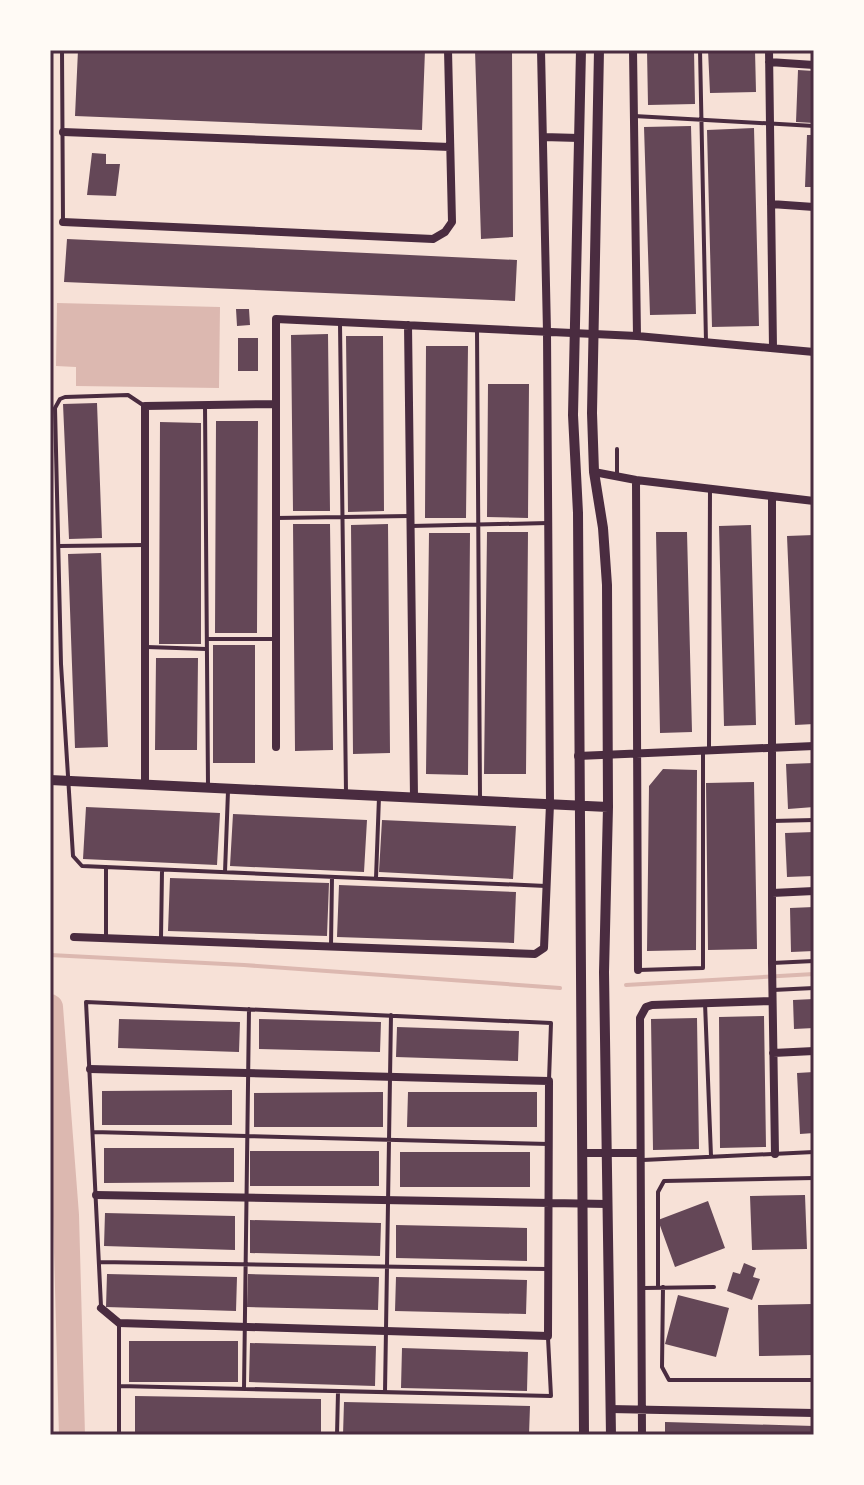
<svg xmlns="http://www.w3.org/2000/svg" width="864" height="1485" viewBox="0 0 864 1485" font-family="'Alegreya Sans',sans-serif">
<style>
.water{fill:#dcb8b0}
.lines{fill:none;stroke-linecap:round;stroke-linejoin:round}
.stream{stroke:#dcb8b0;stroke-width:4}
.river{stroke:#dcb8b0;stroke-width:26}
.building{fill:#644757}
.service{stroke:#4a2c40;stroke-width:4}
.minor{stroke:#4a2c40;stroke-width:8}
.tertiary{stroke:#4a2c40;stroke-width:10}
.neatline{fill:none;stroke:#4a2c40;stroke-width:3}
</style>
<rect width="100%" height="100%" fill="#f7e1d7"/>
<path class="water" d="M57 303 220 307 219 388 76 386V367L56 366Z"/>
<g class="lines">
<path class="stream" d="M50 955 244 965 560 988
M626 985 814 974"/>
<path class="river" d="M50 1007 66 1215 72 1435"/>
</g>
<path class="building" d="M78 50H425L422 130 75 116Z
M475 50H512L513 237 481 239Z
M647 50H694L695 104 648 105Z
M708 50H755L756 92 710 93Z
M798 70 814 71V123L796 122Z
M691 126 696 314 650 315 644 127Z
M754 128 759 326 712 327 707 130Z
M807 135H814V187H805Z
M92 153 106 154V164H120L116 196 87 195Z
M67 239 517 260 515 301 64 282Z
M236 309H249L250 325 237 326Z
M328 334 330 511H293L291 335Z
M346 336H383L384 511 348 512Z
M238 338H258V371H238Z
M426 346H468L466 518H425Z
M488 384H529L528 518 487 517Z
M97 403 102 538 69 539 63 404Z
M216 421H258L257 633H215Z
M160 422 201 423V644H159Z
M293 524H330L333 750 295 751Z
M388 524 390 753 353 754 351 525Z
M751 525 756 725 724 726 719 526Z
M487 532H528L526 774H484Z
M656 532H687L692 732 660 733Z
M429 533H470L468 775 426 774Z
M814 535V724L795 725 787 536Z
M101 553 108 747 75 748 68 554Z
M213 645H255V763H213Z
M156 658H198L197 750H155Z
M814 763V807L788 809 786 764Z
M663 769 697 770 696 950 647 951 649 786Z
M754 782 757 949 708 950 706 783Z
M86 807 220 813 217 865 83 859Z
M233 814 367 820 364 872 230 866Z
M382 820 516 826 513 879 379 872Z
M814 832V876L787 877 785 833Z
M170 878 329 883 327 936 168 931Z
M339 885 516 892 514 943 337 937Z
M814 907V951L791 952 790 908Z
M814 999V1028L794 1029 793 1000Z
M764 1016 766 1147 720 1148 719 1017Z
M697 1018 699 1149 653 1150 651 1019Z
M119 1019 240 1022 239 1052 118 1048Z
M259 1019 381 1022 380 1052 259 1049Z
M397 1027 519 1031 518 1061 396 1057Z
M814 1072V1133L800 1134 797 1073Z
M232 1090V1125H102V1091Z
M383 1092V1127H254V1093Z
M408 1092H537V1127H407Z
M104 1148H234V1182L104 1183Z
M250 1151H379V1186H250Z
M400 1152H530V1187H400Z
M805 1195 807 1249 752 1250 750 1196Z
M708 1201 725 1248 675 1267 658 1220Z
M105 1213 235 1216V1250L104 1246Z
M250 1220 381 1223 380 1256 250 1253Z
M396 1225 527 1228V1261L396 1258Z
M744 1263 756 1268 753 1277 760 1279 752 1300 727 1291 733 1272 740 1274Z
M107 1274 237 1277 236 1311 106 1307Z
M248 1274 379 1277 378 1310 247 1307Z
M396 1277 527 1280 526 1314 395 1311Z
M678 1295 729 1308 716 1357 665 1344Z
M812 1304 813 1355 759 1356 758 1305Z
M129 1341H238V1382H129Z
M250 1343 376 1346 375 1386 249 1382Z
M402 1348 528 1352 527 1391 401 1388Z
M135 1396 321 1399V1435H135Z
M344 1402 530 1406 529 1435H343Z
M665 1422 814 1426V1435H665Z"/>
<g class="lines">
<path class="service" d="M62 50 63 222
M700 50 706 342
M634 116 814 126
M340 324 346 792
M477 329 480 798
M143 405 128 395 65 397 60 399 55 408 61 664 73 856 82 866 546 886
M205 406 208 785
M617 475V449
M276 518 409 516
M411 526 548 523
M59 546 145 545
M207 639H275
M147 647 206 649
M709 748 710 489
M772 821 814 820
M225 872 228 791
M376 878 379 797
M106 938V867
M161 938 162 871
M331 945 332 877
M772 963 814 961
M639 970 703 968V751
M773 990 814 988
M705 1003 711 1156
M93 1132 549 1144
M643 1160 814 1152
M99 1262 548 1269
M663 1287 662 1367 669 1380H814
M644 1288 714 1287
M658 1288V1192L664 1181 814 1178
M101 1306 86 1002 551 1023 549 1080
M119 1386 551 1396 548 1338
M244 1389 249 1009
M385 1392 391 1015
M119 1435V1323
M337 1435 338 1392"/>
<path class="minor" d="M633 50 637 336
M769 50 773 348
M769 62 814 65
M63 132 450 147
M543 137 579 138
M771 204 814 207
M63 222 433 239 445 232 452 222 448 50
M408 325 414 797
M594 472 636 480 814 501
M636 480 638 970
M772 496V963L775 1154
M276 747V319L637 336 814 352
M578 756 814 746
M145 784V406L275 404
M772 893 814 891
M74 937 535 954 544 948 550 804 547 332 541 50
M773 1053 814 1051
M90 1069 549 1081 548 1336 119 1323 101 1308
M582 1153H640
M96 1195 607 1204
M610 1409 814 1413
M642 1435 640 1018 646 1007 652 1005 772 1001"/>
<path class="tertiary" d="M581 50 573 415 578 513 584 1435
M599 50 592 413 594 472 603 528 607 585 608 807 604 972 611 1435
M50 780 608 807"/>
</g>
<rect width="864" height="1485" fill="none" stroke="#fffaf5" stroke-width="104"/>
<rect x="52" y="52" width="760" height="1381" class="neatline"/>
</svg>
